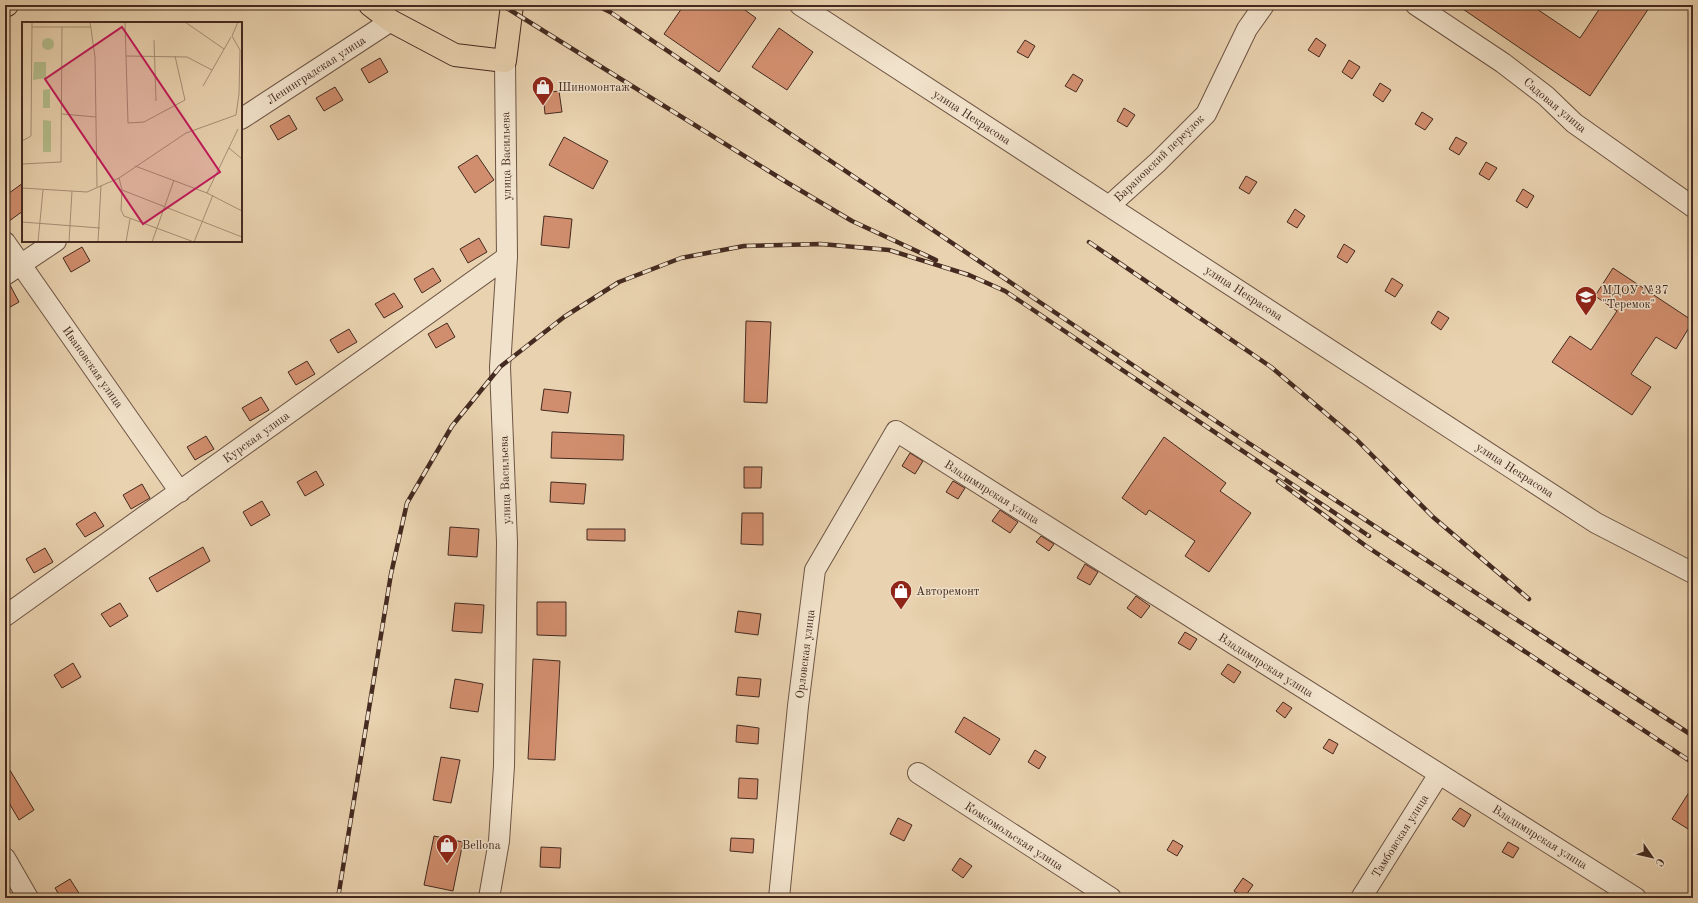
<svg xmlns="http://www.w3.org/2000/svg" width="1698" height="903" viewBox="0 0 1698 903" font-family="'Old Standard TT',serif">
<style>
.building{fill:#d18e6e;stroke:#442a20}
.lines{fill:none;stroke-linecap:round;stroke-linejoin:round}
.minor-casing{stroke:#6d5444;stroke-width:22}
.major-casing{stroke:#442a20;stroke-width:24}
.minor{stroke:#f1e2cb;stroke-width:20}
.major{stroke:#e9d2af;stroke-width:22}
.rail-casing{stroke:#442a20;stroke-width:4.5}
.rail{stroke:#f1e2cb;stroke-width:3;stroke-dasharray:9;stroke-linecap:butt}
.labels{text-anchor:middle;stroke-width:3;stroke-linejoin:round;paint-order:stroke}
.street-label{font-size:12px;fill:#442a20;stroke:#f1e2cb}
.poi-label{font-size:12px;fill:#442a20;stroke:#f1e2cb;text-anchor:start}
.inset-road{fill:none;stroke:#a78f76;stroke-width:1}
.view{fill:#c2185b;fill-opacity:0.15;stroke:#c2185b;stroke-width:2}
.inset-edge{fill:none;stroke:#442a20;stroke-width:2}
</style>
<rect width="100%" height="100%" fill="#e9d2af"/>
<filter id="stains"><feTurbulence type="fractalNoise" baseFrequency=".005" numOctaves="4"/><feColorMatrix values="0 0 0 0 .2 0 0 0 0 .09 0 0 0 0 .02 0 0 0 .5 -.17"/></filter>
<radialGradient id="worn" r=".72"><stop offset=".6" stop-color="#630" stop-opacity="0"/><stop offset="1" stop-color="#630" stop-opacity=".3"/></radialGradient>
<path class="building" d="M684 5H738L756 18 719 72 664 34Z
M1457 5H1531L1580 38 1602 5H1651L1590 96Z
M779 28 813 52 787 90 752 67Z
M1316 38 1326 45 1319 57 1308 50Z
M1025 40 1035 46 1028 58 1017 52Z
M380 58 388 72 369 83 361 69Z
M1349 60 1360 67 1352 79 1342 72Z
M1073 74 1083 80 1076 92 1065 86Z
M1380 83 1391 90 1383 102 1373 95Z
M335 87 343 100 324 111 316 98Z
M559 91 562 112 545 114 543 93Z
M1124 108 1135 115 1127 127 1117 121Z
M1422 112 1433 119 1425 130 1415 124Z
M289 115 297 129 278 140 270 126Z
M564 137 608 161 593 189 549 165Z
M1456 137 1467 143 1459 155 1449 149Z
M477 155 494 180 475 193 458 167Z
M1486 162 1497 168 1489 180 1479 174Z
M1246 176 1257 182 1249 194 1239 188Z
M23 183V211L5 224V196Z
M1523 189 1534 196 1527 208 1516 201Z
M1295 209 1305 216 1297 228 1287 222Z
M544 216 572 219 569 248 541 245Z
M479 238 487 252 468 263 460 249Z
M1344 244 1355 251 1347 263 1337 257Z
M82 247 90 261 71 272 63 258Z
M433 268 441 281 422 293 414 279Z
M1613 268 1693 321 1676 349 1656 337 1631 374 1651 387 1632 415 1552 362 1570 336 1591 350 1617 311 1595 296Z
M1392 278 1403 285 1395 297 1385 291Z
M10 285 19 302 5 310V286Z
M394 293 403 307 384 318 375 304Z
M1438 311 1449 318 1441 330 1431 323Z
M746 321 771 322 767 403 744 402Z
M447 323 455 337 436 348 428 334Z
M349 329 357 342 338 353 330 340Z
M307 361 315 374 296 385 288 372Z
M544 389 571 392 568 413 541 410Z
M261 397 269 410 250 421 242 408Z
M552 432 624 435 623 460 551 458Z
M206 436 214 449 195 460 187 447Z
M1164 437 1226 483 1220 491 1251 513 1209 572 1185 556 1195 541 1149 510 1146 515 1122 498Z
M910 453 923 461 915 474 902 466Z
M744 467H762L761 488H744Z
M316 471 324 485 305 496 297 482Z
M953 481 965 488 958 499 946 492Z
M551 482 586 484 584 504 550 502Z
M142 484 150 498 131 509 123 495Z
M262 501 270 515 251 526 243 512Z
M1000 510 1018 522 1010 533 992 521Z
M95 512 104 526 85 537 76 524Z
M742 513H763V545L741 544Z
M450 527 479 529 477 557 448 555Z
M587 529H625V541L587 540Z
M1041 536 1054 544 1049 551 1036 542Z
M203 547 210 561 157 592 149 578Z
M45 548 53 562 34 573 26 559Z
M1085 564 1098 572 1090 585 1077 578Z
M1136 596 1150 606 1141 618 1127 608Z
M537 602H566V636L537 635Z
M120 603 128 616 110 627 101 614Z
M455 603 484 605 482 633 452 631Z
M738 611 761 614 758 635 735 632Z
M1185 632 1197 639 1190 650 1178 643Z
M533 659 560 661 555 760 528 759Z
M73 663 81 677 62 688 54 675Z
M1228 664 1241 672 1234 683 1221 674Z
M738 677 761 679 759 697 736 695Z
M455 679 483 684 478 712 450 708Z
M1283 702 1292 708 1285 718 1276 711Z
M964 717 1000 739 990 755 955 732Z
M737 725 759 728 758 744 736 742Z
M1329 739 1338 744 1333 754 1323 748Z
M1035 750 1046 757 1039 769 1028 762Z
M441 757 460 760 451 803 433 800Z
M5 762 34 810 19 820 5 796Z
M739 778 758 779 757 799 738 798Z
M1693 786V832L1672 819Z
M1460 808 1471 815 1464 827 1452 819Z
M898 818 912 825 904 841 890 834Z
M434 836 463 842 453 891 424 885Z
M731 838 754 839 753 853 730 851Z
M1173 840 1183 846 1177 856 1167 850Z
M1508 842 1519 848 1513 858 1502 852Z
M541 847 561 848 560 868 540 867Z
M960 858 972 866 963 878 952 870Z
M1243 878 1253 885 1244 898 1234 891Z
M70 879 82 898H61L55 888Z"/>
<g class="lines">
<g class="minor-casing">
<path id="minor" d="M800 5 1596 523 1693 573
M1416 5 1503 63 1546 96 1574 123 1693 207
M241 119 391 21
M1109 206 1158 162 1206 114 1247 29 1264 5
M5 242 180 492
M5 275 56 241
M5 616 507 257
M918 773 1111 898
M5 858 28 898
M489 898 499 841 504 766 507 542 500 367 507 257 505 61
M779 898 798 706 815 570 896 431 1636 898
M1361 898 1439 774"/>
</g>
<g class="major-casing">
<path id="major" d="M370 5 391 21 455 55 505 61 512 5
M5 6 7 5"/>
</g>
<use href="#minor" class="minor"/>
<use href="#major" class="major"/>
<g class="rail-casing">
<path id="rail" d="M502 5 788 183 852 221 936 260
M596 5 610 12 1235 434 1693 736
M1089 242 1271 367 1356 439 1433 517 1529 599
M1278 481 1366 546 1693 763
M338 898 391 574 407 503 452 426 500 367 564 317 619 282 681 258 744 246 821 244 889 250 969 275 1005 291 1369 536"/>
</g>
<use href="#rail" class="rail"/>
</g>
<defs>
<g id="shop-pin" transform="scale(1.15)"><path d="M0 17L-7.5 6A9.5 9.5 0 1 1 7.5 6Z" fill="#8f2418" stroke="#f1e2cb"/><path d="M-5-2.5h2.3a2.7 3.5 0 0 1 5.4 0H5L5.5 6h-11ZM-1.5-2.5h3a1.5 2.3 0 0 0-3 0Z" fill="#fff"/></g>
<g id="school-pin" transform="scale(1.15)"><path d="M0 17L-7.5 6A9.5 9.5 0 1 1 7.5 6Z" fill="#8f2418" stroke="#f1e2cb"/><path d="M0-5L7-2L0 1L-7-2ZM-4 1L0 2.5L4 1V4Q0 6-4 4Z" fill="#fff"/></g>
</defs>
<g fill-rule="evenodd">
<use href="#shop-pin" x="543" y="87"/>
<use href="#school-pin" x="1586" y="297"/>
<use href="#shop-pin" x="901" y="591"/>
<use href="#shop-pin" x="447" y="845"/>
</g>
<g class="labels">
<g class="street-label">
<text transform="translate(316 70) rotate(-33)" y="4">Ленинградская улица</text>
<text transform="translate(1555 105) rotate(40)" y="4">Садовая улица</text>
<text transform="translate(972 117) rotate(33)" y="4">улица Некрасова</text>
<text transform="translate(506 156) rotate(-91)" y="4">улица Васильева</text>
<text transform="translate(1159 158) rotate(-44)" y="4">Барановский переулок</text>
<text transform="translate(1244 293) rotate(33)" y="4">улица Некрасова</text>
<text transform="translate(93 367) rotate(55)" y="4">Ивановская улица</text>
<text transform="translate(256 437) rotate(-36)" y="4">Курская улица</text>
<text transform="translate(1515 470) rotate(33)" y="4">улица Некрасова</text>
<text transform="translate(505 480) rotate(-92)" y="4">улица Васильева</text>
<text transform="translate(992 492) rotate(32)" y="4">Владимирская улица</text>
<text transform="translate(805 654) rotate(-83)" y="4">Орловская улица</text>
<text transform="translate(1266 665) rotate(32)" y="4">Владимирская улица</text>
<text transform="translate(1014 836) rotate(33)" y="4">Комсомольская улица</text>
<text transform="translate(1400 836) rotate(-58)" y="4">Тамбовская улица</text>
<text transform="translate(1540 837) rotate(32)" y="4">Владимирская улица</text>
</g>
<g class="poi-label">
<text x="558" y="91">Шиномонтаж</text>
<text x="1602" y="294">МДОУ №37<tspan x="1602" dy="14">"Теремок"</tspan></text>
<text x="916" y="595">Авторемонт</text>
<text x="462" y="849">Bellona</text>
</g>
</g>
<g transform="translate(22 22)">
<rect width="220" height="220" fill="#e9d2af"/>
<path d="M20 22a6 6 0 1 1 12 0a6 6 0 1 1-12 0ZM12 40H24V56L11 58ZM28 67V86H21V68ZM21 98 29 99V130H21Z" fill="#b4bd8c"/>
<path class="inset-road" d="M68 0 73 35 75 165M103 0 106 101 122 100 163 78 153 34M163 0 202 27M10 5H69M132 18 134 79M104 34 165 35 190 48M181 64 209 15M40 92 74 95M0 119 9 114 10 0M207 126 220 137M0 142 39 140 40 5M113 144 185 171 220 189M97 156 164 111 214 93 217 72 218 28 210 14 216 0M0 166 65 170 97 156 100 168 99 188 102 194 172 220M100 168 220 215M185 171 216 107M0 200 78 206M16 220 21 168M47 220 50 169M76 220 79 163M104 220 108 197M130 220 152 158M172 220 191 173"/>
<path class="view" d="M100 5 198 150 121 202 23 57Z"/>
<rect width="220" height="220" class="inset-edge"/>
</g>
<rect width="1698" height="903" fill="none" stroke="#e9d2af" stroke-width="20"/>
<rect x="6" y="6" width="1686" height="891" fill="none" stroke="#442a20" stroke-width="2"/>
<rect x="10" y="10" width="1678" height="883" fill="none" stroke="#442a20"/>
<g transform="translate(1652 857) rotate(124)" stroke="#f1e2cb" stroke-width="3" paint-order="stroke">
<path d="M0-3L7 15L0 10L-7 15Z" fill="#442a20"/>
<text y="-6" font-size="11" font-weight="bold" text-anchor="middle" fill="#442a20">С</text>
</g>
<rect width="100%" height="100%" filter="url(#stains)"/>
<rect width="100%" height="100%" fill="url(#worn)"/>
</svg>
